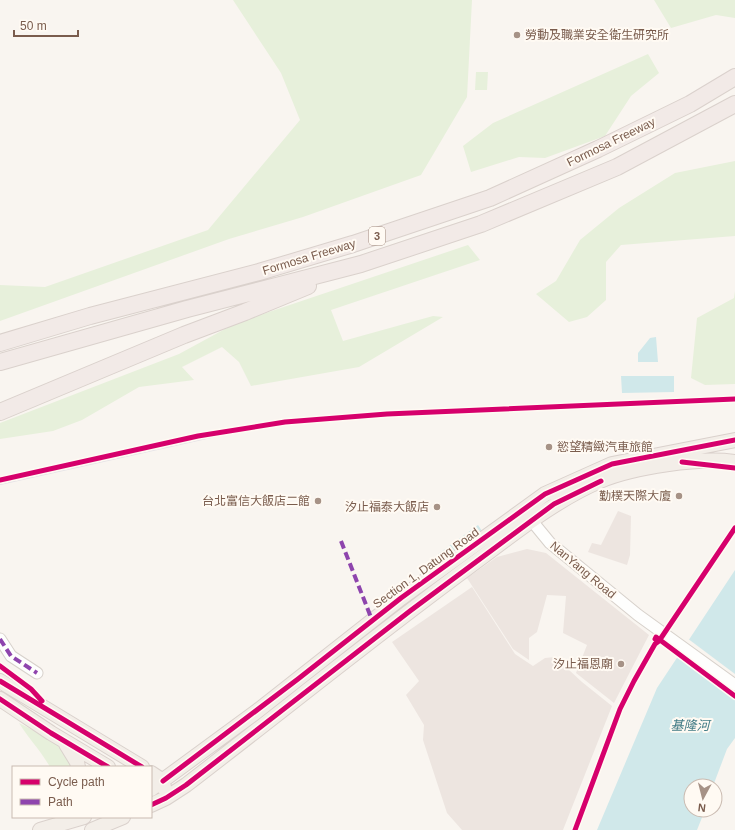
<svg xmlns="http://www.w3.org/2000/svg" width="735" height="830" viewBox="0 0 735 830" font-family="Helvetica,'Noto Sans TC',sans-serif">
<style>
.industrial{fill:#ede5e0}
.green{fill:#e7f0db}
.water{fill:#d0e8ea}
.pier{fill:#f9f5f0}
.lines{fill:none;stroke-linecap:round;stroke-linejoin:round}
.minor-casing{stroke:#d7d1cb;stroke-width:13}
.major-casing{stroke:#dad1cc;stroke-width:16}
.highway-casing{stroke:#dad1cc;stroke-width:18}
.minor{stroke:#fefefd;stroke-width:11}
.major{stroke:#f3eee8;stroke-width:14}
.highway{stroke:#f2eae7;stroke-width:16}
.rail-casing{stroke:#e6e3e7;stroke-width:4}
.rail{stroke:#fffaf3;stroke-width:2.5;stroke-dasharray:8;stroke-linecap:butt}
.quiet{stroke:#8e44ad;stroke-width:4;stroke-dasharray:8 4;stroke-linecap:butt}
.cycleway-casing{stroke:#fffaf3;stroke-width:8}
.cycleway{stroke:#d6006c;stroke-width:5}
.poi-dot{fill:#a69286;stroke:#fffaf3;stroke-width:1.5}
.labels{text-anchor:middle;stroke-width:4;stroke-linejoin:round;paint-order:stroke}
.shield{fill:#fffaf3;stroke:#a28b7f;stroke-width:1}
.shield-label{font-size:11px;font-weight:bold;fill:#7a5c4d}
.poi-label{font-size:12px;fill:#7a5c4d;stroke:#fffaf3;text-anchor:end}
.street-label{font-size:12px;fill:#7a5c4d;stroke:#fffaf3}
.water-label{font-size:13px;font-style:italic;fill:#437c86;stroke:#fffaf3}
</style>
<rect width="100%" height="100%" fill="#f9f5f0"/>
<path class="industrial" d="M618 511 631 516 630 555 627 565 588 552 592 543 601 545Z
M527 549 546 553 649 635 614 703 576 673 587 645 563 633 566 596 547 595 537 632 529 638V660L513 649 467 578 497 557Z
M472 587 515 654 533 666 545 658 555 657 582 682 612 706 563 830H462L447 813 423 740 424 725 406 695 419 681 392 642Z"/>
<path class="green" d="M233 0H472L467 97 421 175 303 217 229 239 0 321V285L45 287 208 230 300 120 281 73Z
M654 0H735V18L716 15 671 28Z
M648 54 659 73 631 96 605 136 545 158 519 157 471 172 463 146 493 123Z
M476 72H488L487 90H475Z
M735 161V236L621 245 606 262V300L587 317 569 322 536 294 556 281 580 240 619 208 675 173Z
M468 245 480 260 331 310 343 341 433 316 443 317 359 367 251 386 239 362 222 347 182 367 194 380 139 387 82 420 53 431 0 439V423L179 354 236 323Z
M735 291V384L705 385 691 378 697 318 734 298Z
M19 723 52 740 64 751 72 767H50C41 751 29 739 19 723Z"/>
<path class="water" d="M656 337 658 362H638V353L650 338Z
M621 376H674V392L622 393Z
M478 525 484 534 444 563 438 554Z
M735 570V738L727 749 713 786H691V810H705L697 830H597L657 688Z"/>
<path class="pier" d="M687 638 735 674V698L677 653Z"/>
<g class="lines">
<g class="minor-casing">
<path id="minor" d="M527 515 550 543 638 615 735 685
M0 639 11 656 37 673"/>
</g>
<g class="major-casing">
<path id="major" d="M0 681 142 767
M0 699 51 733 108 767
M66 744 77 762 78 767
M151 773 163 781 164 788
M151 789 256 712 401 598 545 494 612 464 735 440
M151 805 166 798 186 785C280 713 371 639 466 569 509 538 551 502 600 481 633 467 700 457 735 462
M40 830 84 817
M92 830 123 817"/>
</g>
<g class="highway-casing">
<path id="highway" d="M0 343 90 316 259 272 353 244 490 198 598 149 690 104 735 77
M0 362 187 309 361 264 481 224 617 167 735 104
M0 412 184 335 245 312 308 286"/>
</g>
<use href="#minor" class="minor"/>
<use href="#major" class="major"/>
<use href="#highway" class="highway"/>
<g class="rail-casing">
<path id="rail" d="M0 483 229 432"/>
</g>
<use href="#rail" class="rail"/>
<path class="quiet" d="M341 541 372 620
M0 639 11 656 37 673"/>
<g class="cycleway-casing">
<path id="cycleway" d="M682 462 735 468
M0 480 198 436 285 422 387 414 735 399
M655 639 656 637 735 696
M0 666 31 689 42 701
M0 681 142 767
M0 699 51 733 108 767
M163 781 298 679 401 598 545 494 612 464 735 440
M151 805 166 798 186 785 410 611 554 504 601 481
M575 830 620 709 634 681 655 644 659 641 735 528"/>
</g>
<use href="#cycleway" class="cycleway"/>
</g>
<g class="poi-dot">
<circle cx="517" cy="35" r="4"/>
<circle cx="549" cy="447" r="4"/>
<circle cx="679" cy="496" r="4"/>
<circle cx="318" cy="501" r="4"/>
<circle cx="437" cy="507" r="4"/>
<circle cx="621" cy="664" r="4"/>
</g>
<g class="labels">
<rect class="shield" x="369" y="227" width="16" height="18" rx="3"/>
<g class="shield-label">
<text x="377" y="240">3</text>
</g>
<g class="poi-label">
<text x="525" y="39" text-anchor="start">勞動及職業安全衛生研究所</text>
<text x="557" y="451" text-anchor="start">慾望精緻汽車旅館</text>
<text x="671" y="500">勤樸天際大廈</text>
<text x="310" y="505">台北富信大飯店二館</text>
<text x="429" y="511">汐止福泰大飯店</text>
<text x="613" y="668">汐止福恩廟</text>
</g>
<g class="street-label">
<text transform="translate(611 142) rotate(-26)" y="4">Formosa Freeway</text>
<text transform="translate(309 257) rotate(-17)" y="4">Formosa Freeway</text>
<text transform="translate(426 568) rotate(-36)" y="4">Section 1, Datung Road</text>
<text transform="translate(583 570) rotate(40)" y="4">NanYang Road</text>
</g>
<g class="water-label">
<text x="690" y="730">基隆河</text>
</g>
</g>
<rect x="12" y="766" width="140" height="52" fill="#fffaf3" stroke="#cabbb1"/>
<rect x="20" y="779" width="20" height="6" fill="#d6006c" stroke="#cabbb1"/>
<text x="48" y="786" font-size="12" fill="#7a5c4d">Cycle path</text>
<rect x="20" y="799" width="20" height="6" fill="#8e44ad" stroke="#cabbb1"/>
<text x="48" y="806" font-size="12" fill="#7a5c4d">Path</text>
<g transform="translate(703 798) rotate(187)"><circle r="19" fill="#fffaf3" stroke="#cabbb1"/>
<path d="M0-3L7 15L0 10L-7 15Z" fill="#a69286"/>
<text y="-6" font-size="11" font-weight="bold" text-anchor="middle" fill="#7a5c4d">N</text>
</g>
<path d="M14 30v6h64v-6" fill="none" stroke="#7a5c4d" stroke-width="2"/>
<text x="20" y="30" font-size="12" fill="#7a5c4d" stroke="#fffaf3" stroke-width="3" paint-order="stroke">50 m</text>
</svg>
